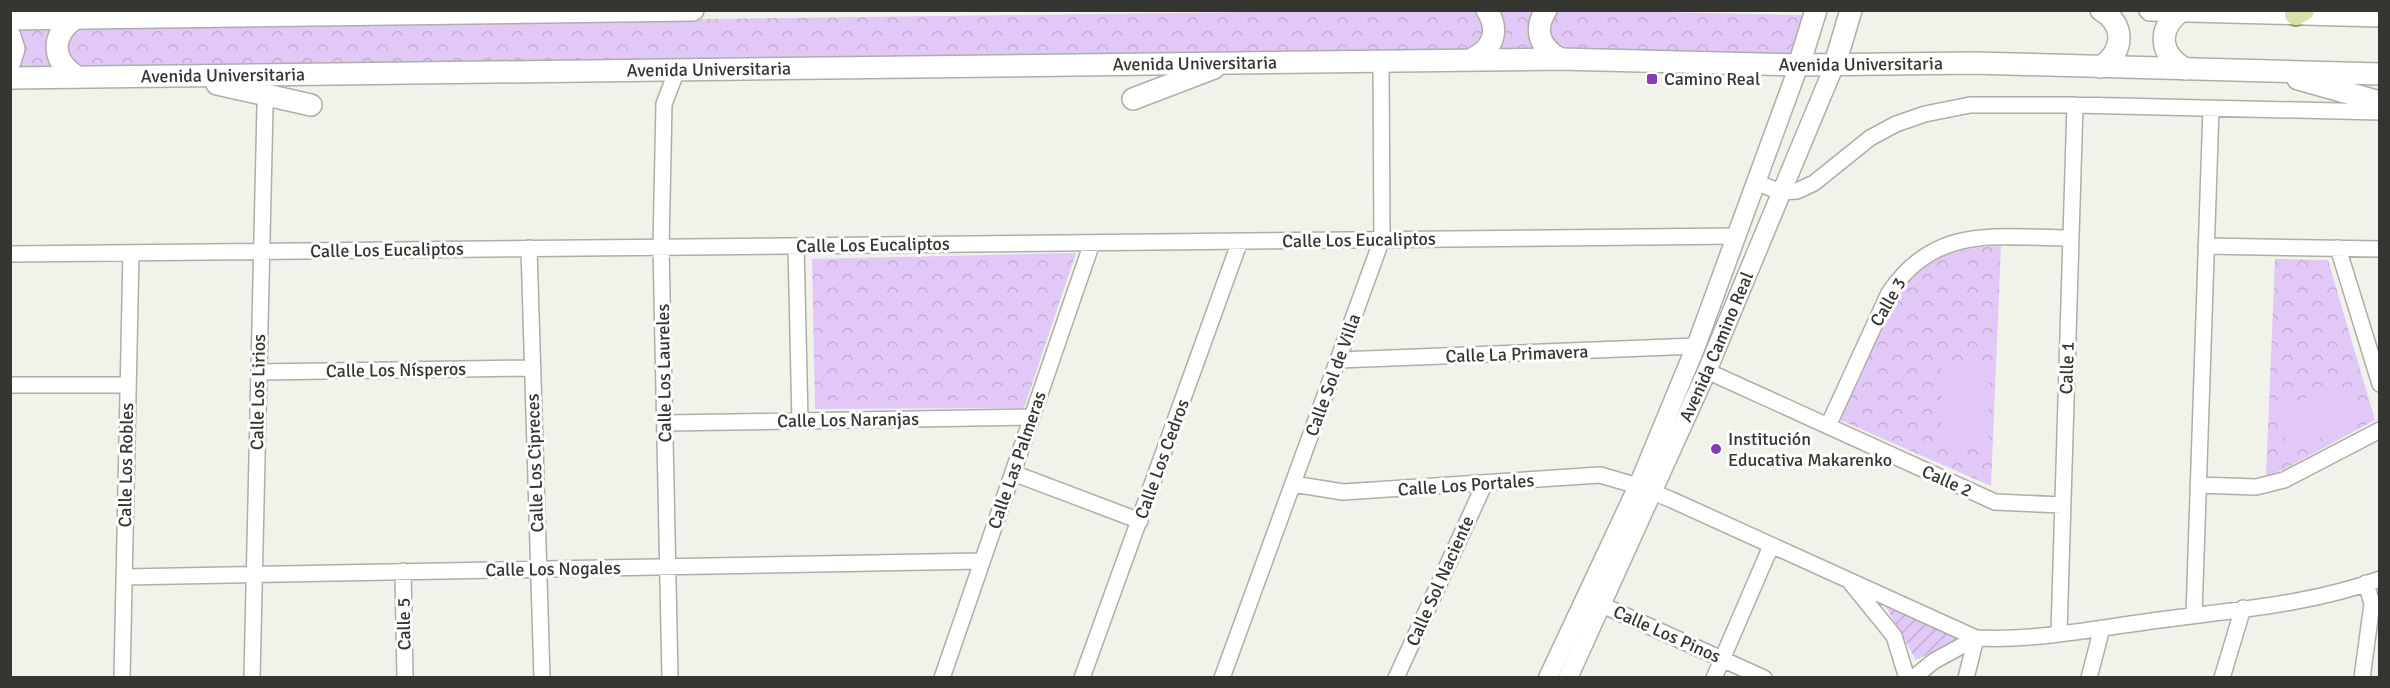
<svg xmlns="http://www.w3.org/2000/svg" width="2390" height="688" viewBox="0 0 2390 688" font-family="Signika,sans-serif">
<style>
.park{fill:url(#park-crowns)}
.garden{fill:url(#garden-furrows)}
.pitch{fill:#e2c8f7}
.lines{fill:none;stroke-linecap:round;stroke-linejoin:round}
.minor-casing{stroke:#adafa7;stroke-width:18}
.tertiary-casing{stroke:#adafa7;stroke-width:21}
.secondary-casing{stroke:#adafa7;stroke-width:24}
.primary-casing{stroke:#8f9959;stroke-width:26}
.minor{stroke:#fff;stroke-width:15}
.tertiary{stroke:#fff;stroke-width:18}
.secondary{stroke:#fff;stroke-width:21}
.primary{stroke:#d9e2a8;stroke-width:22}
.poi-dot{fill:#853eb1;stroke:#fff;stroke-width:2}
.labels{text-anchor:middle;stroke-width:6;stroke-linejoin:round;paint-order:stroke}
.street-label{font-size:18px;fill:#353532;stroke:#fff}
.poi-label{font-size:18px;fill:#353532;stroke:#fff;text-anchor:start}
</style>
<defs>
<pattern id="park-crowns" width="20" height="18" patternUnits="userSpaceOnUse" patternTransform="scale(1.5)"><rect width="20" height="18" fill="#e2c8f7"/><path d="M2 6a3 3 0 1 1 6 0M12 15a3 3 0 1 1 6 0" fill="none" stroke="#c2acd4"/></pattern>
<pattern id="garden-furrows" width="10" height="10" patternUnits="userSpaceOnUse" patternTransform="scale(1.5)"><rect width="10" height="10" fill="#e2c8f7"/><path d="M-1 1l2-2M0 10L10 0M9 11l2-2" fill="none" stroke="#c2acd4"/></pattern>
</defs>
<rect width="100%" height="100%" fill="#f1f3eb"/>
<path class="park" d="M1568 10 1805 15 1792 56 11 71 10 28 1328 11Z
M2001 246 1991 486 1840 420C1857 382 1873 344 1893 307 1898 297 1904 284 1912 276 1939 252 1967 247 2001 246Z
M1076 253 1024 408 815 409 812 259Z
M2275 259 2328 260 2375 420 2283 470 2266 476Z"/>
<path class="garden" d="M1886 607 1960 639 1916 660Z"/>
<path class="pitch" d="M1942 366 1989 367 1988 445 1941 444Z
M2338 383 2356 421 2291 451 2273 413Z"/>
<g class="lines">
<g class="minor-casing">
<path id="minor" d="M1756 182 1780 192 1797 191 1814 183 1870 138 1896 124 1925 114 1970 105H2075L2380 112
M796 246 800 421
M2206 246 2380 249
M529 248 542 678
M2338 248 2380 384
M10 254 1736 236
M1339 360 1696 346
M1707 371 1995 502 2063 505
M259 372 533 368
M10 385H128
M665 423 1032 417
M1828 426 1889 293C1936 223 1998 238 2071 238
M1013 473 1140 521
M1293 484 1343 492 1600 475 1638 486 1672 500 1976 638C2036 641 2099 628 2159 620 2233 610 2309 605 2380 579
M2198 485 2256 487 2284 480 2380 430
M403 571 405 678
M124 577 982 561
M1851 583 1894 636 1907 678
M1602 605 1764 678
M2194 615 2211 108
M2059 632 2075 105
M122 678 131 253
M252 678 265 106
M670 678 661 247 664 104 677 70
M942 678 1092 243
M1082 678 1240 241
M1222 678 1382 239 1381 61
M1396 678 1484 485
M1714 678 1771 546
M1913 678 1934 661 1976 638
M1966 678 1976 638
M2089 678 2102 628
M2222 678 2243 608
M2362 678 2372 604 2366 583"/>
</g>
<g class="tertiary-casing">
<g id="tertiary">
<path d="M1548 678 1638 486 1696 346 1799 65"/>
<path id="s1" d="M1568 678 1707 371 1835 64"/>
</g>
</g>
<g class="secondary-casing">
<g id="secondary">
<path d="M1546 10C1533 30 1540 48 1560 59"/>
<path d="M2101 10C2126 25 2124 51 2101 67"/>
<path d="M2150 10 2380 16"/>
<path d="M2181 11C2157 29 2159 54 2185 69"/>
<path d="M10 19 693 10"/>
<path d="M74 19C50 37 52 61 77 77"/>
<path d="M10 36 14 49 10 62"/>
<path d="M1472 59C1493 49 1500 31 1487 10"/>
<path d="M1835 64 1851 10"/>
<path d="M1799 65 1816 10"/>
<path id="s2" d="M10 78 1560 59 1799 65 1974 63 2380 74"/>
<path d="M2298 79 2380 102"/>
<path d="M217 84 311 105"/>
<path d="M1133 99 1214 68"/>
</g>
</g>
<g class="primary-casing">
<path id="primary" d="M2296 14 2303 10"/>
</g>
<use href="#minor" class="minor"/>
<use href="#tertiary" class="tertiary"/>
<use href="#secondary" class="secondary"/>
<use href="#primary" class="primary"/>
</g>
<g class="poi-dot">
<rect x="1646" y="73" width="12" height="12" rx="3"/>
<circle cx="1716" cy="449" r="6"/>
</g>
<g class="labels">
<g class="street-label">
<text dy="6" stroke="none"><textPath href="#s2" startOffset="1185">Avenida Universitaria</textPath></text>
<text dy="6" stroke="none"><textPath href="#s2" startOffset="1851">Avenida Universitaria</textPath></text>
<text dy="6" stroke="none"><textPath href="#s2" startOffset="699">Avenida Universitaria</textPath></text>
<text dy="6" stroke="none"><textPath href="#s2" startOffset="213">Avenida Universitaria</textPath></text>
<text transform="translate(1359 240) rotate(-1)" y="6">Calle Los Eucaliptos</text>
<text transform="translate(873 245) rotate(-1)" y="6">Calle Los Eucaliptos</text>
<text transform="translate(387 250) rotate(-1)" y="6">Calle Los Eucaliptos</text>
<text transform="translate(1888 302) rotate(-60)" y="6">Calle 3</text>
<text dy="6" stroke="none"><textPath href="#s1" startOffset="363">Avenida Camino Real</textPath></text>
<text transform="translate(1517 354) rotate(-2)" y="6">Calle La Primavera</text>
<text transform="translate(2067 368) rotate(-88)" y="6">Calle 1</text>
<text transform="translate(396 370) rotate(-1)" y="6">Calle Los Nísperos</text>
<text transform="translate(664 373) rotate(-91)" y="6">Calle Los Laureles</text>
<text transform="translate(1333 375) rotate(-70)" y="6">Calle Sol de Villa</text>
<text transform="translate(258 392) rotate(-89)" y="6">Calle Los Lirios</text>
<text transform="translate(848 420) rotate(-1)" y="6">Calle Los Naranjas</text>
<text transform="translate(1162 459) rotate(-70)" y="6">Calle Los Cedros</text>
<text transform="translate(1017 460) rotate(-71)" y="6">Calle Las Palmeras</text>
<text transform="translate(535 463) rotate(-92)" y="6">Calle Los Cipreces</text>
<text transform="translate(126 465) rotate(-89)" y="6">Calle Los Robles</text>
<text transform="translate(1947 481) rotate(24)" y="6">Calle 2</text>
<text transform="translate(1466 485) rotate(-4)" y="6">Calle Los Portales</text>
<text transform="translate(553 569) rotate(-1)" y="6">Calle Los Nogales</text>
<text transform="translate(1440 581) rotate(-66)" y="6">Calle Sol Naciente</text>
<text transform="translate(404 624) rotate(-91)" y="6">Calle 5</text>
<text transform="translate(1667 634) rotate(24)" y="6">Calle Los Pinos</text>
</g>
<g class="poi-label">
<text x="1664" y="85">Camino Real</text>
<text x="1728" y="445">Institución<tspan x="1728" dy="21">Educativa Makarenko</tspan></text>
</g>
</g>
<rect width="2390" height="688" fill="none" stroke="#353532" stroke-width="24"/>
</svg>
